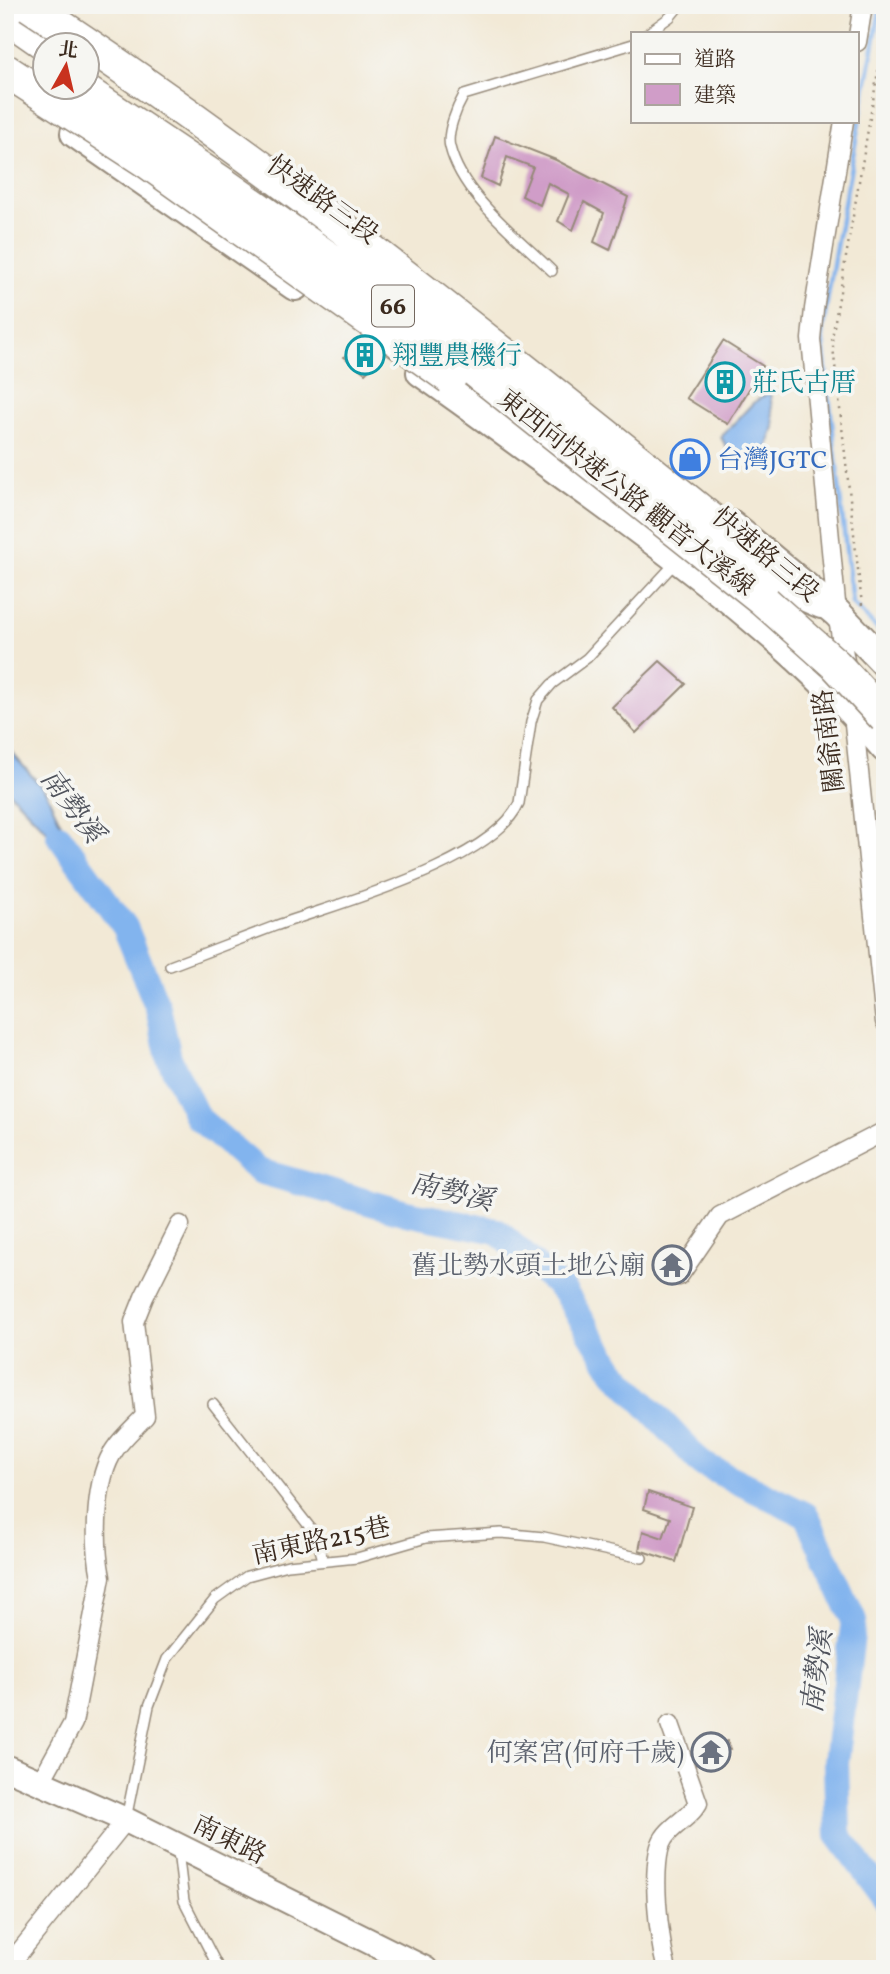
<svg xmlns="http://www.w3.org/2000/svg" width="890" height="1974" viewBox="0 0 890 1974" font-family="Vollkorn,'Noto Serif TC',serif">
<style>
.water{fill:#82b4ee;stroke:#5e6f86;stroke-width:2}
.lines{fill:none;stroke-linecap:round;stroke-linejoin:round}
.stream{stroke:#82b4ee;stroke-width:4.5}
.river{stroke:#82b4ee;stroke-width:26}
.building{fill:#d09dc8}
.lane-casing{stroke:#968a7a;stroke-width:12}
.street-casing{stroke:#968a7a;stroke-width:21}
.secondary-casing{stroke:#968a7a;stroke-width:28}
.primary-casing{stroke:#968a7a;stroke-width:32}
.highway-casing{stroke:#968a7a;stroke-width:35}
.path{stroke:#968a7a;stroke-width:2.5;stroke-dasharray:2 5;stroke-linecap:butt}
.lane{stroke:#fff;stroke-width:9}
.street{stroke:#fff;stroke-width:18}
.secondary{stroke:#fff;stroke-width:24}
.primary{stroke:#fff;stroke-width:28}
.highway{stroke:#fff;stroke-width:32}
.highway-bridge-casing{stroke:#968a7a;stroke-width:35;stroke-linecap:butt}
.highway-bridge{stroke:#fff;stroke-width:32}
.labels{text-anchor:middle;stroke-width:7;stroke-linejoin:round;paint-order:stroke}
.shield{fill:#f6f6f2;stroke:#73675e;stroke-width:2}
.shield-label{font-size:24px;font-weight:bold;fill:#3b2a1e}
.street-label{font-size:26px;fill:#3b2a1e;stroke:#f6f6f2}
.culture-label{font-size:26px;fill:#0d838f;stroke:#f6f6f2;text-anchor:start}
.shop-label{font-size:26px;fill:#366cbe;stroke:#f6f6f2;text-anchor:start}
.worship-label{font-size:26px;fill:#5b616d;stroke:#f6f6f2;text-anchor:end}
.water-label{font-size:28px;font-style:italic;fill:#50535c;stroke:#f6f6f2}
</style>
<rect width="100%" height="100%" fill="#f6f6f2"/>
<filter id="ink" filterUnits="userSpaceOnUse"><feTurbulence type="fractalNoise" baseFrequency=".0143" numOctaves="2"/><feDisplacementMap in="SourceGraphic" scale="14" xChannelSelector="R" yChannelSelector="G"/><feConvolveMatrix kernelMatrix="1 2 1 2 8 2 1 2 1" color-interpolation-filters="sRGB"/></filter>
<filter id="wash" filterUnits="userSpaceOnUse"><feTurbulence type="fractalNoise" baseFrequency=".00686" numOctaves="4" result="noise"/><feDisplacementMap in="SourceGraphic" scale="28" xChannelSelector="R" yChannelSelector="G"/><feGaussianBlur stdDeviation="1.57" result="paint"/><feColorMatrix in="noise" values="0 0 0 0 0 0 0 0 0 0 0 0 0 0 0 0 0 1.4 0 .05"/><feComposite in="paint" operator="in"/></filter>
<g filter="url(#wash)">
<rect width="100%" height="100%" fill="#f2e9d6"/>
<path class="water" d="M770 392 774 427 764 459 736 465 721 437 753 403Z
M5 745 46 792 81 866 5 788Z"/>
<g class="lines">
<path class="stream" d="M881 5 835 252 822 334 852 603 885 637"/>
<path class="river" d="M59 836 125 927 158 1008 169 1058 197 1117 259 1171 406 1213 497 1231 564 1291 613 1370 702 1464 806 1515 854 1620 836 1762 838 1835 885 1898"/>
</g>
<g id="blocks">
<path class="building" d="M495 136 556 160 628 197 610 250 594 242 604 213 584 202 573 230 558 221 569 194 548 183 540 205 522 196 533 167 507 157 498 186 481 178Z
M363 337 386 353 365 373 344 357Z
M723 341 763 366 728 424 686 398Z
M660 661 686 684 636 733 612 707Z
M648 1492 692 1507 676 1562 639 1550 643 1531 663 1538 670 1518 644 1509Z
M727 1741 731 1749 695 1765 691 1755Z"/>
</g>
</g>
<g filter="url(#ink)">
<use href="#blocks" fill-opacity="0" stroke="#968a7a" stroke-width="2"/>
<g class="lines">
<g class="lane-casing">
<path id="lane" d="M648 33 670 17 680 5
M552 271C517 236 462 196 450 147 446 133 457 107 464 95L633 44
M170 966C205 953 240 939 275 926 335 904 493 863 519 803L531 722 538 700 552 684 587 658 675 563
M213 1404 316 1535 323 1560
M126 1819 149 1706 167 1659 215 1599 247 1576 288 1565 357 1558 426 1538 501 1533 544 1537 642 1558
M178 1851 184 1901 219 1969"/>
</g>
<g class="street-casing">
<path id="street" d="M857 42 863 5
M844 121 814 309 811 339 837 613 847 673
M853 714 885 1022
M679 1276 720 1216 885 1131
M40 1783 73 1723 101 1577C94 1543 94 1478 115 1449 123 1437 135 1427 145 1416L134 1322 144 1297 180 1225
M6 1969 126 1820
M667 1969C659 1944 649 1859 664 1838 673 1824 690 1818 698 1803L670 1724"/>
</g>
<g class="secondary-casing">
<path id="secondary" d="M751 562 791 593 821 606
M5 1767 126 1820 425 1969"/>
</g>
<g class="primary-casing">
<path id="primary" d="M75 133 295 286
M421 372C479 412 535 455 593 496 697 572 801 649 885 748
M731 525 837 613 885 663"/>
</g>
<g class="highway-casing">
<path id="highway" d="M5 16 48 46"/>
</g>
<path class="path" d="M862 605 832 338 885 31"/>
<use href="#lane" class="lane"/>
<use href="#street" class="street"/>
<use href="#secondary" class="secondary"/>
<use href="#primary" class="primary"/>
<use href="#highway" class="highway"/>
<g class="highway-bridge-casing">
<path id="highway-bridge" d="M29 5C277 167 506 355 737 540L762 584
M5 70 147 162 450 378
M81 88 221 182 363 282 762 599 836 665 885 718"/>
</g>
<use href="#highway-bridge" class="highway-bridge"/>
</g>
</g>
<defs>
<g id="building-ring" transform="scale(2.0125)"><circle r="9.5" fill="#f6f6f2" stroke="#0f9aa8" stroke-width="1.5"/><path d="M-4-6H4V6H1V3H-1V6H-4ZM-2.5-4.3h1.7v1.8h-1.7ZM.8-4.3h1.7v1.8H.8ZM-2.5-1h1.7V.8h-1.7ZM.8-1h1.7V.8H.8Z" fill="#0f9aa8"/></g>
<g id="shop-ring" transform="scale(2.0125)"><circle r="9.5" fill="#f6f6f2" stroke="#3f7fe0" stroke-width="1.5"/><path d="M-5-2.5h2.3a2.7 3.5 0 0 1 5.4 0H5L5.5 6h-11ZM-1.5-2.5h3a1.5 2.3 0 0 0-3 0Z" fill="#3f7fe0"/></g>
<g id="temple-ring" transform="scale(2.0125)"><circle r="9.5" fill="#f6f6f2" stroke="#6b7280" stroke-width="1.5"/><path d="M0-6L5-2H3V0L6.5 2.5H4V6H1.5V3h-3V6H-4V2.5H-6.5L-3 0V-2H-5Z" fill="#6b7280"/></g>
</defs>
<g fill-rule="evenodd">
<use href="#building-ring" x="365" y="355"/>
<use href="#building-ring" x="725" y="382"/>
<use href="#shop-ring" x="690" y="459"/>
<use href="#temple-ring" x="672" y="1265"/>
<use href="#temple-ring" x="711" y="1752"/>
</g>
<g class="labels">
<rect class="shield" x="372" y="285.5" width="42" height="41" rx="5"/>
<g class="shield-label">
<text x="393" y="314">66</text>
</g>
<g class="street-label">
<text transform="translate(323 199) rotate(36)" y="9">快速路三段</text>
<text transform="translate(627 492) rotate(38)" y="9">東西向快速公路 觀音大溪線</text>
<text transform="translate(766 554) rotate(40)" y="9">快速路三段</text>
<text transform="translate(828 741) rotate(-97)" y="9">關爺南路</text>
<text transform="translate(321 1540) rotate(-12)" y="9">南東路215巷</text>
<text transform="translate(230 1839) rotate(26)" y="9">南東路</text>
</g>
<g class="culture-label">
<text x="392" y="364">翔豐農機行</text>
<text x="752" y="391">莊氏古厝</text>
</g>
<g class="shop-label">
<text x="717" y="468">台灣JGTC</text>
</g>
<g class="worship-label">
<text x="645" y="1274">舊北勢水頭土地公廟</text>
<text x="684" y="1761">何案宮(何府千歲)</text>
</g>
<g class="water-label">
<text transform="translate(73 805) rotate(53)" y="10">南勢溪</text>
<text transform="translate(452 1191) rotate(13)" y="10">南勢溪</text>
<text transform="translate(816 1671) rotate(-83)" y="10">南勢溪</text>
</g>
</g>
<rect width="890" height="1974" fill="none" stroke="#f6f6f2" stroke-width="28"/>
<rect x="631" y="32" width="228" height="91" fill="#f6f6f2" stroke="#aba49d" stroke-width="2"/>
<rect x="645" y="54" width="35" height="10" fill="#ffffff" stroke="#aba49d" stroke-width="2"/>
<text x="694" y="66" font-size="21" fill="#3b2a1e">道路</text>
<rect x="645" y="84" width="35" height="21" fill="#d09dc8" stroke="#aba49d" stroke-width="2"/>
<text x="694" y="102" font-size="21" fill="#3b2a1e">建築</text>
<g transform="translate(66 66) rotate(8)"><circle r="33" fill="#f6f6f2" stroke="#aba49d" stroke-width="2"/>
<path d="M0-5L12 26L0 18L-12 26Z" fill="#c8321e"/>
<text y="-10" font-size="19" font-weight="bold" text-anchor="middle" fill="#3b2a1e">北</text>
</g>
</svg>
